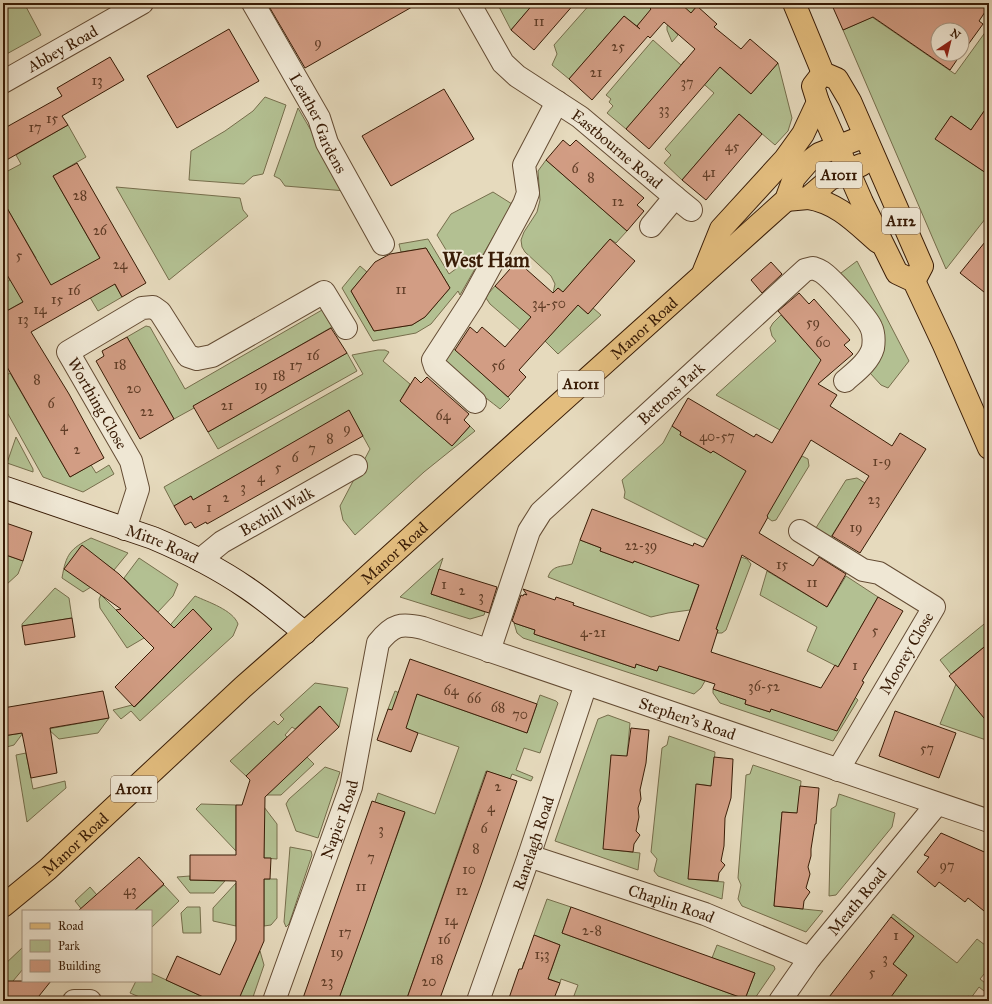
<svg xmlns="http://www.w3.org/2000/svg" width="992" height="1004" viewBox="0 0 992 1004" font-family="'IM FELL Great Primer',serif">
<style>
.green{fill:#b3c092;stroke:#766e4c}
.building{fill:#d29d84;stroke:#391c06}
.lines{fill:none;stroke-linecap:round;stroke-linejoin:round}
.street-casing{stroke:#644c34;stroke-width:24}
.secondary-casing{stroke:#391c06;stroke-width:24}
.primary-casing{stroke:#391c06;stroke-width:24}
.street{stroke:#efe7d4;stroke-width:22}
.secondary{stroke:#efe7d4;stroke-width:22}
.primary{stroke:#e3bd7e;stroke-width:22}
.labels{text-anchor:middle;stroke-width:4;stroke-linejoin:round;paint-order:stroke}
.number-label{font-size:14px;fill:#5f3c26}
.shield{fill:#efe7d4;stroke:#705944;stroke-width:1}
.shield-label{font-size:15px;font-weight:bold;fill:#391c06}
.street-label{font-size:16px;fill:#391c06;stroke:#efe7d4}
.district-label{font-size:20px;font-weight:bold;fill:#391c06;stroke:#efe7d4}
</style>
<rect width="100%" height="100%" fill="#e6dabd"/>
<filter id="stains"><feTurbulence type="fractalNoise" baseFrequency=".005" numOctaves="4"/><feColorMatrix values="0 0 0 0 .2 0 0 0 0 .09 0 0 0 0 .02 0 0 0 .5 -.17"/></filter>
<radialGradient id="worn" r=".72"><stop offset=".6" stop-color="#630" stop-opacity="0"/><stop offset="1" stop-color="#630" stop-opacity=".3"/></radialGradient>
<path class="green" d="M3 3H24L41 35 3 56Z
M497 3H534L511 30Z
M591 3H657L637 26 624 16 569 79 552 65 557 54 554 45Z
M697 6 675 32 678 35 672 42 667 30V26L684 7Z
M872 17 955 74 989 27V104L971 130 951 116 936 139 989 175V214L946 269 843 30Z
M653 40 681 65 684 61 690 64 708 57 751 94 778 63 792 118 788 131 775 145 739 114 682 180 664 163 671 155 665 149 714 93 682 65 626 129 607 113 613 106 609 102 611 99 606 95Z
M265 97 286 105 263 174 253 176 244 184 189 180 191 151 225 131 253 111Z
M298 108 346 191 285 186 280 179 274 176Z
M68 125 86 157 53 176 122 297 98 311 75 272 3 313V284L10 280 7 275 36 258 4 203H3V172L4 173 21 164 16 155Z
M546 160 627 231 616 243 610 239 563 292 558 288 553 293 555 284 551 276 525 252 522 247 521 240 524 232 537 212 540 200 538 171Z
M116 187 240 198 243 210 248 216 169 280Z
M493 192 512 204 460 295 458 291 431 324 416 333 373 341 342 288 360 266 367 272 351 291 374 331 412 325 425 317 450 288 426 248 401 252 399 244 428 239 449 274 457 268 437 235 451 214Z
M857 261 909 361 888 388 881 385 870 373 874 356 837 276Z
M495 286 535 314 520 330 490 304 486 298 488 294Z
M578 305 588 314 593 308 601 315 558 354 545 341Z
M322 310 332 327 194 406V408L174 419 127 337 146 326 150 327 185 389Z
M781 315 832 372 820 382H815L780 430 716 395 776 341 772 336 770 328 773 323Z
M452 347 510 399 500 409C484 396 454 375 444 359Z
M378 350H385L389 352 383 361 410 384 400 401 452 446 470 426 475 431 424 472 355 535 343 520 340 506 370 449 349 411 193 500 191 496 174 506 164 487 363 374 352 355Z
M347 353 357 371 218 449 208 432Z
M10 373 70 477 91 465 96 473 109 465 114 474 83 492 43 477 3 405V377Z
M672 426 681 432 680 435 711 453 713 451 756 473 714 543 624 498 625 492 622 480 663 443Z
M16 437 33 469V472L7 463Z
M802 456 808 459 809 466 776 520 772 521 764 515Z
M857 478 865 483 829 540 814 531 846 480Z
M91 538 128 553 114 570 81 546 65 569 91 587 83 592 62 578C66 554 70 549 91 538Z
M580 540 601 548 600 551 633 563 634 561 700 581 690 610 668 613 651 617 548 577C552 565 561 567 572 564Z
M3 554 23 561 18 574 6 585H3Z
M741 557 747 559 751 564 726 630 722 633H717L718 630 716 629Z
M139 558 178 584 173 596 158 612 124 578Z
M443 558 431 594 485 612 484 615 470 619 400 597Z
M767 571 827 607 846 576 878 597 838 667 807 651 817 627 760 595Z
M55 588 69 598 72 618 22 626V624Z
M101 595 144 638 127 648 100 608 99 599Z
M195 596C208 602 233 610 238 624L233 636 140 721 131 711 121 719 113 710 132 705 135 707 212 629 193 609 169 633 166 630Z
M989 620V643L951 674 940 660Z
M514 623 535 630 534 634 635 668 636 664 657 671 659 665 705 681 701 688 694 694 523 638 517 633Z
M315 683 348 688 339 727 319 706 295 729 292 727 285 735 287 737 246 776 230 761 274 721 278 725 284 719 280 715Z
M956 684 989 723V741L940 724Z
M713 689 746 700 745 704 770 712 771 709 855 697 858 700 833 741 720 703 713 693Z
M395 691 415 700 417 694 527 733 540 695 556 701 558 703 540 753 524 748 516 770 533 777 531 781 512 774 510 779 486 771 406 1001H338L405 813 375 802 378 793 435 814 459 747 404 728 409 716 388 709Z
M608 715 630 723 627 756 604 849 640 853 638 870 555 841 598 719Z
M109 718 98 733 59 739 48 729Z
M23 733 14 745 3 748V736Z
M669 736 715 752 712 786 697 784 689 879 724 882 722 899 658 876 654 871 657 859 651 852 662 748 667 745Z
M26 753 33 789 65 781 66 788 27 822 16 755Z
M307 757 314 764 281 795H267Z
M753 765 801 781 798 813 782 812 774 906 823 911 806 932 742 906 738 899 741 885 738 878 746 775 750 774Z
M325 767 340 772 318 838 296 831 286 804 289 799Z
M839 794 895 813 892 827 836 895 829 896 831 809 836 806Z
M201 804 236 805V851L196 809Z
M264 807 277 824V859L264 858Z
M290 847 311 851 312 855 289 924 286 927 284 922Z
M190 876V880L225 881 214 893H190L177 877Z
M264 879H277V918L271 925 264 926Z
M236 883V926L213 921V908Z
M164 885 179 901 151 928V911H134Z
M90 887 111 911H83L75 901Z
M547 899 571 907 562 933 745 999 755 973 712 958 717 945 774 966 775 969 753 1001H572L578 985 561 979 560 983 522 969 524 962 551 971 560 945 534 935Z
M187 907H200L201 933H183L181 913Z
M893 914 957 963 977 939 989 948V968L980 979 989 986V995L979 987 971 998 968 996 963 1001H867L899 986 907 975 893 964 914 936 891 917Z
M23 947V969L3 993V966Z
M260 951 264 965 252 1000 240 996Z
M151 973 199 995 197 1001H149L130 993 136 981H151Z"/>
<path class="building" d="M267 3H419L305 68Z
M534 3H575L534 50 511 30Z
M645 3H680L691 13 697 6 717 24 714 27 741 49 750 39 778 63 751 94 720 67 649 149 626 129 695 49 664 22 650 38 648 36 592 100 569 79 624 16 640 29 637 26 651 9Z
M831 3H989V6L979 21 983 24 962 53V30H938V54H961L950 70 873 17 843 30Z
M229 29 259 81 177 128 147 76Z
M110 57 124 80 62 116 68 125 3 162V129L62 96 57 88Z
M444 89 474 139 391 186 362 136Z
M989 104V175L935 139 951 116 971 130Z
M739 114 762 134 706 200 682 180Z
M563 140 570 146 576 140 644 198 637 205 644 211 627 231 546 160Z
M77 163 146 283 122 297 115 284 31 332 69 394 104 458 70 477 3 360V313L23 302 3 268V201L51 285 100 258 53 176Z
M989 237V296L960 273Z
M610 239 635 261 588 314 578 305 519 370 526 377 508 397 455 350 470 327 477 333 482 327 505 347 531 317 495 286 517 261 553 293 558 288 563 292Z
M426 248 450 288 425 317 412 325 374 331 351 291 375 262 390 254Z
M771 262 782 274 762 293 751 280Z
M799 293 809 304 814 299 850 340 844 345 853 354 818 384 837 395 830 406 892 446 900 433 926 449 860 553 832 536 869 476 811 440 767 516 768 517 759 533 813 566 819 557 846 574 827 607 742 555 716 629 718 630 711 652 821 688 835 665 838 667 878 597 903 611 862 681 864 682 837 731 771 709 770 712 745 704 746 700 713 689 715 684 659 666 657 671 636 664 635 668 534 634 535 630 514 623V622L512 621 521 595 523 596 524 594 527 595 523 589 555 600 556 597 574 603 573 605 679 641 699 585 634 561 633 563 600 551 601 548 580 540 592 509 693 546 694 543 703 547 746 471 713 451 711 453 680 435 681 432 672 426 688 398 754 437 756 434 772 443 821 360 778 311Z
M331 328 347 353 208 432 193 406Z
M127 337 174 419 140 439 96 361 104 356 102 351Z
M415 377 421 383 427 377 469 414 464 420 470 426 452 446 400 401Z
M349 410 363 436 207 524 206 522 195 528 191 522 185 525 174 506 191 496 193 500Z
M3 522 32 532 23 561 3 554Z
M82 545 119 574 174 628 193 609 212 629 134 707 115 687 154 648 116 610 121 609 64 569Z
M439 569 497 587 489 613 431 594Z
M72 618 75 637 25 645 22 626Z
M989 643V724L949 676Z
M410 659 537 704 527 733 417 694 406 728 418 733 411 752 377 740 388 709 392 710Z
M103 691 109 718 50 728 57 773 31 778 22 733 3 736V708Z
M320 706 339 727 265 797 264 858H271L270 879H264V941L238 1001H212L166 980 177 956 220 975 236 940V881L190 880V855H236V805H242L250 780 246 776Z
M895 711 956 733 939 778 879 756Z
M631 728 649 730 646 763 640 790 641 799 638 808 639 817 636 831 640 835 634 844 633 852 603 849 611 755 627 756Z
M714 757 733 759 731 798 725 818 724 846 721 861 725 865 719 873 718 881 688 879 696 784 711 786Z
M487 771 517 781 481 885 439 1001H406Z
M800 786 819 788 816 824H815L811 849V856L808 867 810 874 806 888 810 892 804 901 803 909 774 906 782 812 797 813Z
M372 801 405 812 364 929 338 1001H302Z
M941 833 989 854V915L968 898 965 902 939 882 935 887 917 872 929 857 924 855Z
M139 857 164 884 134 911H78Z
M571 907 755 973 745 999 562 933Z
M891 917 914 936 893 964 907 975 888 1001H826Z
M534 935 560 945 548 979 560 983 553 1001H508L519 969H522Z
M3 981H51L35 1001H3Z"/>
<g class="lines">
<g class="street-casing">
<g id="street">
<path id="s1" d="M253 3 319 118 327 143 383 244"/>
<path id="s2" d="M469 3 503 63 517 76 580 117 675 197 651 226"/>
<path id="s3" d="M3 82 142 3"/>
<path d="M675 197 691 210"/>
<path d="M475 402 435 366 433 360 472 300 524 204 528 193 524 165 557 102"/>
<path d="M125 529 138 489 131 461 68 352 142 308 153 307 160 312 188 356 197 359 212 356 324 292 346 328"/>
<path d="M800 531 863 570 879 573 934 607 838 770"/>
<path id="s4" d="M200 560 222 542 356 466"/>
<path id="s5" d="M489 651 529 531 541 512 805 270 813 268C816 269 819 270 822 272 831 278 867 317 871 327 874 333 874 341 873 348 869 362 855 372 845 381"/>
<path id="s6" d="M529 856 705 914 810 958"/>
<path d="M74 1001H90"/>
<path id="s7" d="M274 1001 351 787 378 643C393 624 401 623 423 628L989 821"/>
<path id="s8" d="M478 1001 529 856 586 684"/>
<path id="s9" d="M780 1001 810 958 937 804"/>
</g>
</g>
<g class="secondary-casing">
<g id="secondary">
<path id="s10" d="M3 487 153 538C186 552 218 568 247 588 268 602 286 618 305 633"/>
</g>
</g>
<g class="primary-casing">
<g id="primary">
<path d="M794 3 823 73 837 79 850 101 922 266 914 281"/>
<path d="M823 73 813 86 818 102 862 202 897 273 914 281 944 345 989 448"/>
<path d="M808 198C838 203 855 222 878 242"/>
<path d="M786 200 808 198 830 179 861 165"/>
<path d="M704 271 721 229 785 159 803 134 818 102"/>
<path id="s11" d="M3 906 48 869 243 687 334 607 429 521 786 200 794 178 807 163 819 154 865 136"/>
</g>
</g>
<use href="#street" class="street"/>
<use href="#secondary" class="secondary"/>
<use href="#primary" class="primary"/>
</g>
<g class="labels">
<g class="number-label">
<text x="539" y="26">11</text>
<text x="318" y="47">9</text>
<text x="618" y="51">25</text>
<text x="596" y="77">21</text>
<text x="97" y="85">13</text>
<text x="687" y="87">37</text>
<text x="664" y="114">33</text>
<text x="52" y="123">15</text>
<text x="35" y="132">17</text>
<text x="732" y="151">45</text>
<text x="575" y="173">6</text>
<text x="709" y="177">41</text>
<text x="591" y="182">8</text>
<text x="80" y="200">28</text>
<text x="618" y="206">12</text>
<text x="100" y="235">26</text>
<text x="19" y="260">5</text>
<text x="120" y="269">24</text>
<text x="401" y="294">11</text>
<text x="74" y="295">16</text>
<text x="57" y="304">15</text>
<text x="549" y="308">34-50</text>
<text x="40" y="314">14</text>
<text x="23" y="324">13</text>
<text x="813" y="327">59</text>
<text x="823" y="347">60</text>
<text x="313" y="360">16</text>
<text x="120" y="369">18</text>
<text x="296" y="370">17</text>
<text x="498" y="370">56</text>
<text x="279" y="380">18</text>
<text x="37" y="384">8</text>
<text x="261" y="390">19</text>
<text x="134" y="393">20</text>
<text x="51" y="408">6</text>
<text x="227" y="410">21</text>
<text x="147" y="416">22</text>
<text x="443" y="420">64</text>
<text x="64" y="431">4</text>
<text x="347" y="433">9</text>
<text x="717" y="441">40-57</text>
<text x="330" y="443">8</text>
<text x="312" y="453">7</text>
<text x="77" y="454">2</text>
<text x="295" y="462">6</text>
<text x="882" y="466">1-9</text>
<text x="278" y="472">5</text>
<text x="261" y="482">4</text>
<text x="243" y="492">3</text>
<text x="226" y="502">2</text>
<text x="874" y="504">23</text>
<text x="209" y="512">1</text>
<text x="856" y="532">19</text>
<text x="641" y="550">22-39</text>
<text x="782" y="569">15</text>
<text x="812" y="587">11</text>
<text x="444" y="589">1</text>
<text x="462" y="595">2</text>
<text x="481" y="601">3</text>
<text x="875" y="635">5</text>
<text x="593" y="637">4-21</text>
<text x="855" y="670">1</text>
<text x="764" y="691">36-52</text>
<text x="451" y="695">64</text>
<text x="474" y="703">66</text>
<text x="498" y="712">68</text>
<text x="520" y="719">70</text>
<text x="927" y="753">57</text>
<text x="498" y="791">2</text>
<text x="491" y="812">4</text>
<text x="484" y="833">6</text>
<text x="381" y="834">3</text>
<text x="476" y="853">8</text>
<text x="371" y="862">7</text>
<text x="947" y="870">97</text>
<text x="469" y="874">10</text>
<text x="361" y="891">11</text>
<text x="130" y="895">43</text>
<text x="462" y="895">12</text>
<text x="451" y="925">14</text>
<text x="592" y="935">2-8</text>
<text x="345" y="937">17</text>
<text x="896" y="940">1</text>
<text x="444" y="944">16</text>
<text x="337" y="957">19</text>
<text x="542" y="959">1;3</text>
<text x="885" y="963">3</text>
<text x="437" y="964">18</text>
<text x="872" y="977">5</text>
<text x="327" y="986">23</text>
<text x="429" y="986">20</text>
</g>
<g class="shield">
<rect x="816" y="162" width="46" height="26" rx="3"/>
<rect x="882" y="208" width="38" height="26" rx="3"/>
<rect x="558" y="371" width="46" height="26" rx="3"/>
<rect x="111" y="776" width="46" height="26" rx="3"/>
</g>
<g class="shield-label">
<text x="839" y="180">A1011</text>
<text x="901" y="226">A112</text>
<text x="581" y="389">A1011</text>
<text x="134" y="794">A1011</text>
</g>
<g class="street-label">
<text dy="6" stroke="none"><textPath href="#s3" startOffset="68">Abbey Road</textPath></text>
<text dy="6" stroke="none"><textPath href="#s1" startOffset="137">Leather Gardens</textPath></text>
<text dy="6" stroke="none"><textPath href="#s2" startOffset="212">Eastbourne Road</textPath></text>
<text dy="6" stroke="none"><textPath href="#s11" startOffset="863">Manor Road</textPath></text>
<text dy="6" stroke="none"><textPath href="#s5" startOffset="325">Bettons Park</textPath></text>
<text transform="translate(98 403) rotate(60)" y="6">Worthing Close</text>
<text dy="6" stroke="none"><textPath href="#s4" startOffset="91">Bexhill Walk</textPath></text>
<text dy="6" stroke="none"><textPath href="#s10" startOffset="169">Mitre Road</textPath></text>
<text dy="6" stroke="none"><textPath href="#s11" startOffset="527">Manor Road</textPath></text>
<text transform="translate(906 653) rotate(-60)" y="6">Moorey Close</text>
<text dy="6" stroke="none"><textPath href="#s7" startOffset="705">Stephen's Road</textPath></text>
<text dy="6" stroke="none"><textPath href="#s7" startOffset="193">Napier Road</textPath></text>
<text dy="6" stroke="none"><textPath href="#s11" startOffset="95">Manor Road</textPath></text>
<text dy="6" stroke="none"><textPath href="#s8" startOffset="167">Ranelagh Road</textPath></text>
<text dy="6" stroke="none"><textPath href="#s9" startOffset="126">Meath Road</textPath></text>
<text dy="6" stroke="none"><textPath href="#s6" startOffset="150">Chaplin Road</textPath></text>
</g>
<g class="district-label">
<text x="486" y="267">West Ham</text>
</g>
</g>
<rect width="992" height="1004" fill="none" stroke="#e6dabd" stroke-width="16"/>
<rect x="4" y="4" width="984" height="996" fill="none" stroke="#391c06" stroke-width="2"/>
<rect x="8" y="8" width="976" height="988" fill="none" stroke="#391c06"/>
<rect x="22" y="910" width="130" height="72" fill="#efe7d4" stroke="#a69682"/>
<rect x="30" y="923" width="20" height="6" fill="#e3bd7e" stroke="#a69682"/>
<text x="58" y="930" font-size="12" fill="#391c06">Road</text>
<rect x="30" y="940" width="20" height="12" fill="#b3c092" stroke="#a69682"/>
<text x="58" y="950" font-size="12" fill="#391c06">Park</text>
<rect x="30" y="960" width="20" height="12" fill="#d29d84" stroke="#a69682"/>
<text x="58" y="970" font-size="12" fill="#391c06">Building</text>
<g transform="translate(950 42) rotate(35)"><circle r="19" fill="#efe7d4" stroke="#a69682"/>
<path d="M0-3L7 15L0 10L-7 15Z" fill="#8f2418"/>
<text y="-6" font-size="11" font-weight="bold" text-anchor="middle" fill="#391c06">N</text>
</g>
<rect width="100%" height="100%" filter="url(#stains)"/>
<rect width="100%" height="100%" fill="url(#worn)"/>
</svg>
